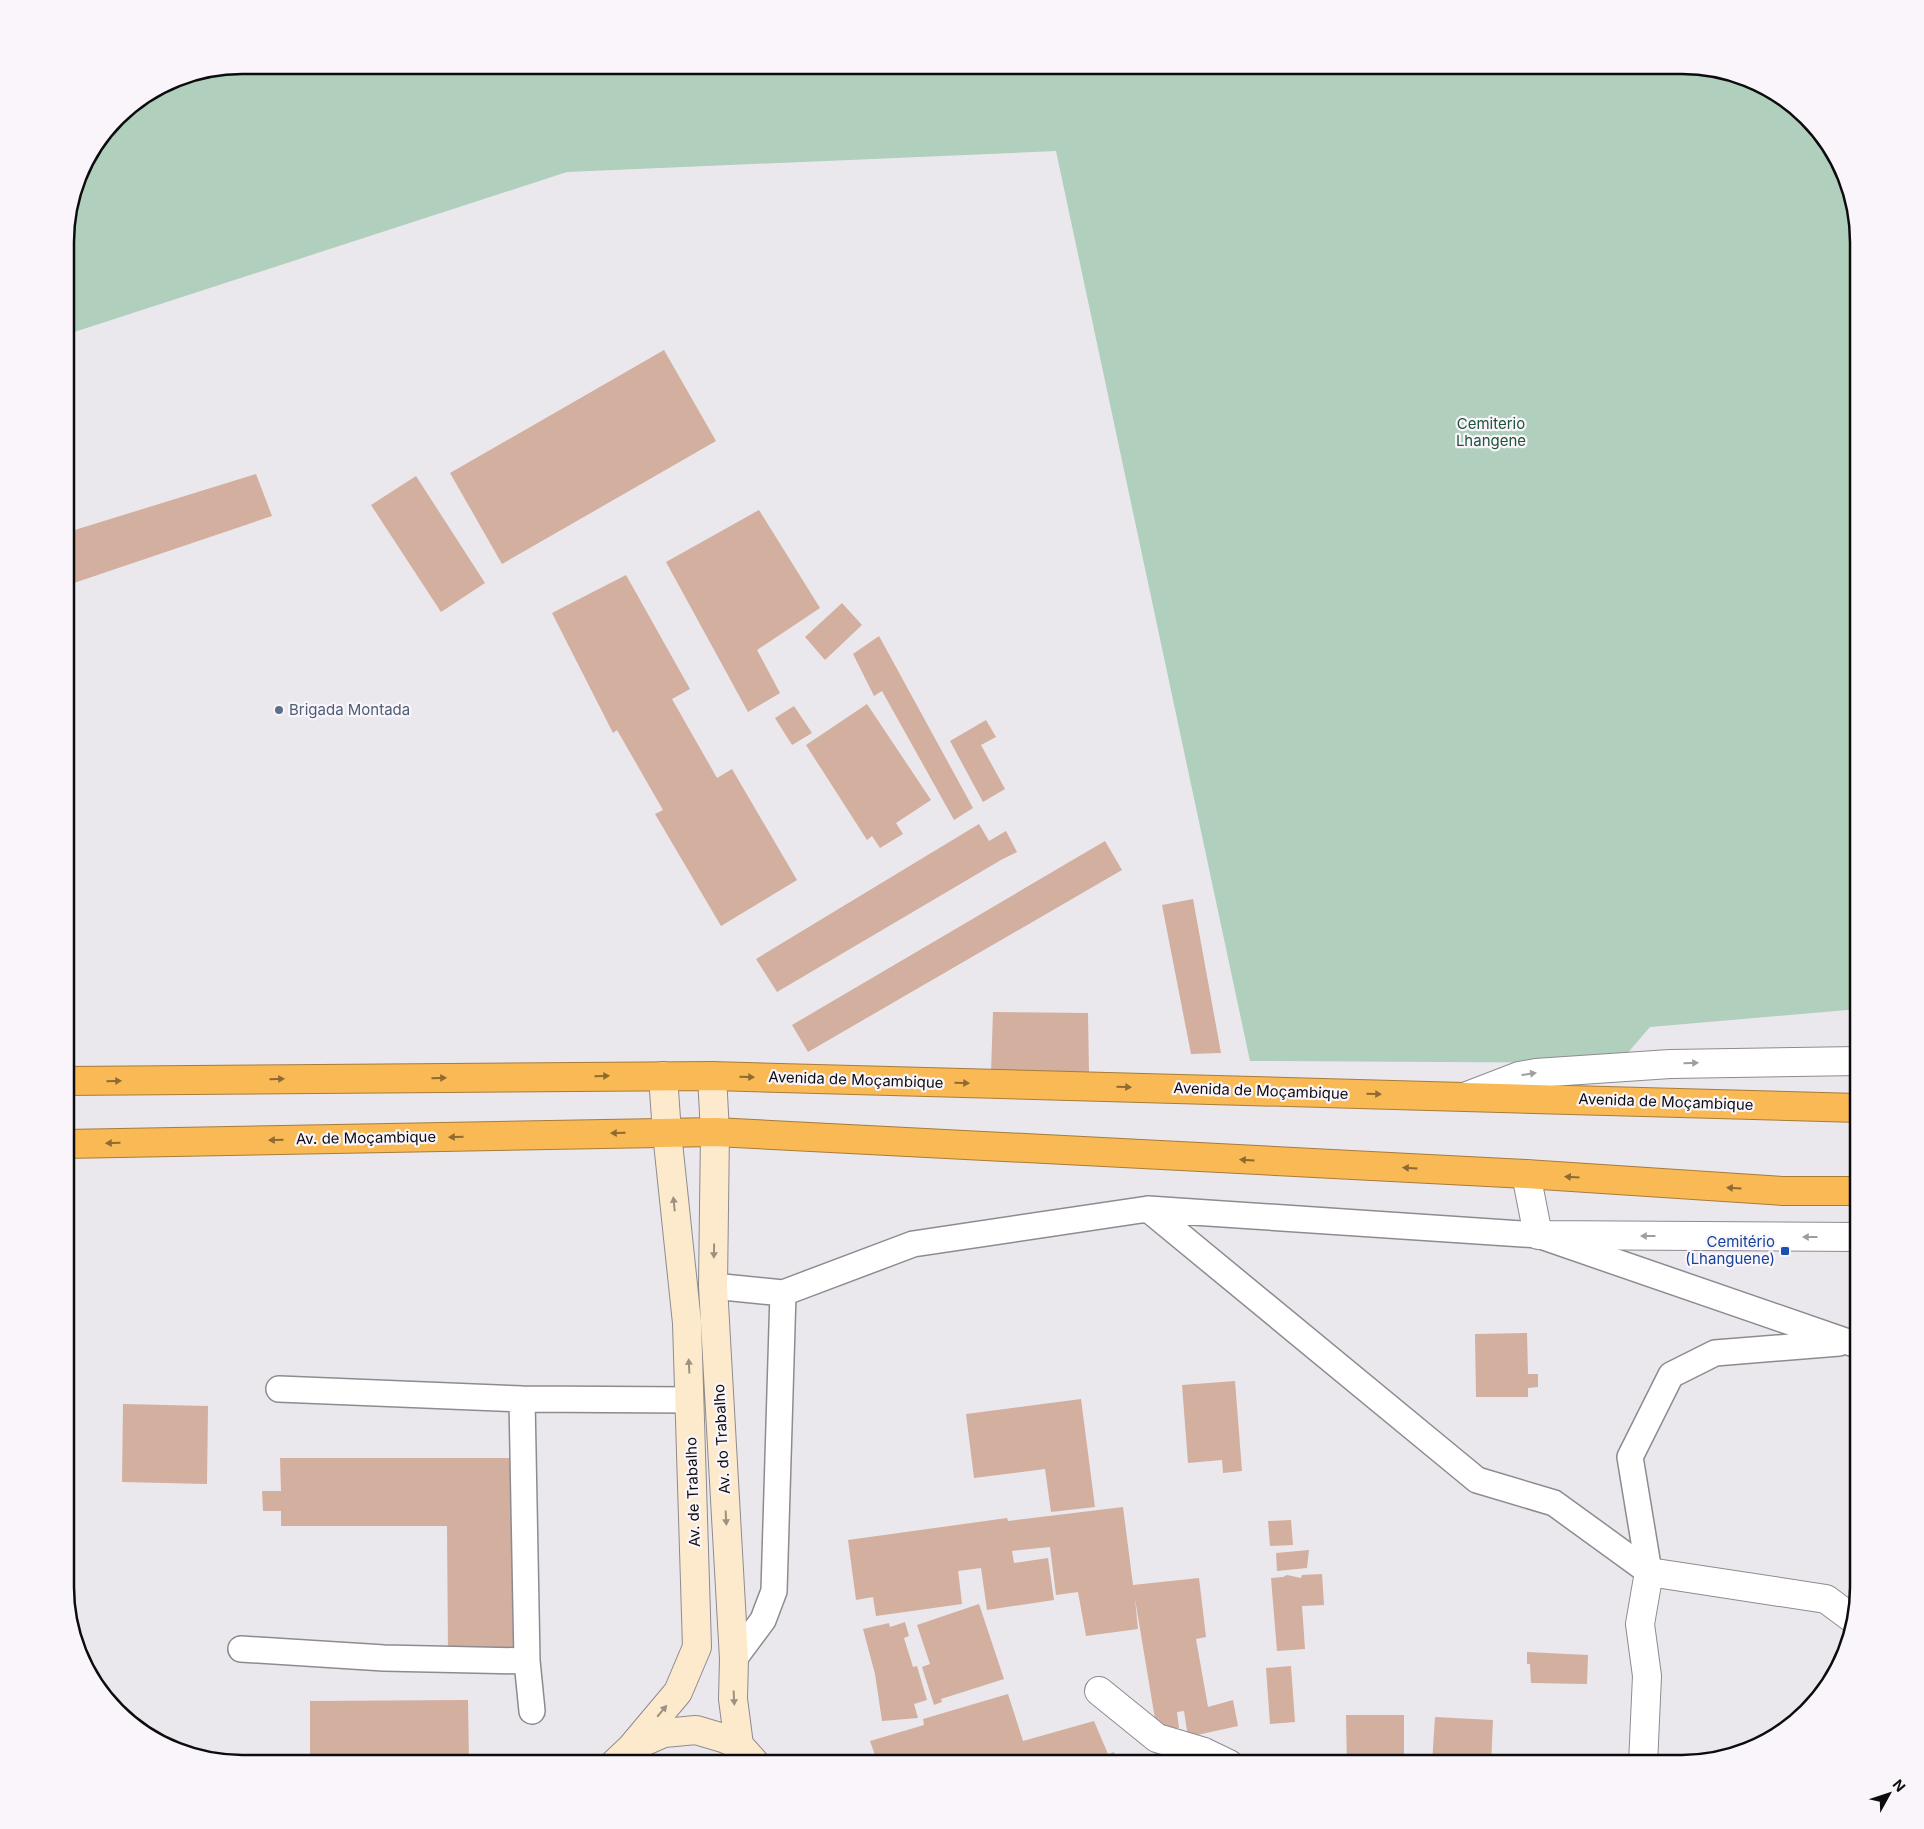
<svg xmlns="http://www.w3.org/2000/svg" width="1924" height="1829" viewBox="0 0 1924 1829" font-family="Inter,sans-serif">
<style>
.green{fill:#b0cfbc}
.building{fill:#d2af9e}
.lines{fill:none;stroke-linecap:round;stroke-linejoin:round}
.lane-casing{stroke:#8e8b90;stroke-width:28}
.street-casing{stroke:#8e8b90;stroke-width:30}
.secondary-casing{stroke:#8e8b90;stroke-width:30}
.highway-casing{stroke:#a67c3b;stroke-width:30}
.lane{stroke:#fff;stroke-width:25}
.street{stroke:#fff;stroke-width:28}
.secondary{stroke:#fdeacc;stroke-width:28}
.highway{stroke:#f9b954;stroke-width:28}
.oneway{fill:#9e9e9e}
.oneway2{fill:#8f6b34}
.oneway3{fill:#9d9180}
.service-dot{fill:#5c6f8a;stroke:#f9f5fb;stroke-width:2}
.transit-dot{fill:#1a4fb4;stroke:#f9f5fb;stroke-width:2}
.labels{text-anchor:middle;stroke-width:4.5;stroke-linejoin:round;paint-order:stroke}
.park-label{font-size:15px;fill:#1c5538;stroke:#f9f5fb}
.service-label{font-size:15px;fill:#4e5e75;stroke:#f9f5fb;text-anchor:start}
.street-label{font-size:15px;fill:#0d0c0d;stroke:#f9f5fb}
.transit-label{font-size:15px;fill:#164399;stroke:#f9f5fb;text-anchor:end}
.rim{fill:none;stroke:#0d0c0d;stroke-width:2.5}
</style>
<rect width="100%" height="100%" fill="#ebe8ed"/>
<path class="green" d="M242 65H1693L1760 83 1807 117 1845 174 1859 231V1009L1650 1027 1619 1063 1250 1061 1056 151 567 172 65 335V230L83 163 125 109 174 78Z"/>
<path class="building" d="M664 350 716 441 502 564 450 473Z
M256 474 272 516 65 586V533Z
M416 476 485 583 441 612 371 505Z
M759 510 820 608 757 650 780 693 748 712 666 562Z
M626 575 690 689 672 699 717 778 732 769 797 880 721 926 655 814 663 810 617 730 613 733 552 613Z
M842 603 862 625 825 660 805 637Z
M879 636 973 808 954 820 882 691 874 696 853 654Z
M867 704 931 800 896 823 903 834 880 848 872 836 867 840 806 745Z
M794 706 812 733 792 745 775 718Z
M986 720 996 737 981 745 1005 789 983 802 950 741Z
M979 824 989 841 1006 831 1017 852 1001 860 777 992 756 959Z
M1105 841 1122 870 808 1052 792 1025Z
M1193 899 1221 1053 1191 1054 1162 905Z
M993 1012 1088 1013 1089 1072 991 1073Z
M1527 1333 1528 1374H1538V1387L1528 1388V1397H1476L1475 1334Z
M1235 1381 1242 1471 1223 1473 1222 1460 1188 1463 1182 1385Z
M1081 1399 1095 1507 1051 1512 1045 1469 974 1478 966 1414Z
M123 1404 208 1406 207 1484 122 1482Z
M280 1458H512L513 1653H448L447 1526H281V1511H263L262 1491H281Z
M1123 1507 1133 1585 1199 1578 1206 1637 1196 1639 1208 1707 1233 1700 1238 1726 1188 1737 1184 1711 1177 1712 1179 1728 1163 1730 1162 1724 1156 1725 1135 1599 1138 1629 1086 1636 1078 1592 1056 1595 1050 1547 1012 1551 1014 1563 1048 1558 1054 1600 987 1610 981 1568 958 1571 956 1552 962 1604 876 1616 873 1597 856 1600 848 1540 1007 1518 1008 1521Z
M1291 1520 1293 1545 1270 1546 1268 1521Z
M1309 1550 1307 1568 1277 1571 1276 1553Z
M1322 1574 1324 1605 1302 1606 1305 1649 1277 1651 1271 1578 1283 1577 1287 1575 1301 1578 1302 1575Z
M979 1604 1004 1679 941 1699 942 1702 934 1705 922 1667 930 1664 917 1625Z
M905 1622 909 1636 904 1638 913 1667 917 1666 927 1700 914 1704 918 1718 882 1721 875 1674 863 1629 889 1623 890 1627Z
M1527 1652 1588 1655 1587 1684 1531 1683 1530 1664H1527Z
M1291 1666 1295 1722 1270 1724 1266 1668Z
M1008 1694 1023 1741 1094 1721 1108 1754 1114 1752 1118 1764H1080L1095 1758 1075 1764H878L870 1741 924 1725 923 1719Z
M468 1700 469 1764H310V1701Z
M1346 1715H1404V1764H1347Z
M1435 1717 1493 1720 1491 1764H1432Z
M1161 1752 1197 1764H1157L1155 1753Z"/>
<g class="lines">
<g class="lane-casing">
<path id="lane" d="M1148 1209 1477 1480 1554 1503 1649 1572
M713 1286 783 1293 913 1244 1148 1209 1538 1235 1851 1343H1859
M279 1389 522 1399 690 1400
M522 1399 527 1661 532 1711
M1649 1572 1630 1457 1671 1375 1715 1353 1839 1343
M241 1649 384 1658 527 1661
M734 1659 763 1620 774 1591 783 1293"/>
</g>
<g class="street-casing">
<path id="street" d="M1467 1096 1519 1076 1536 1073 1670 1064 1859 1061
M1526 1174 1538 1235 1859 1237
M1099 1691 1157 1738 1204 1752 1229 1764
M1643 1764 1647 1676 1640 1624 1649 1572 1826 1599 1853 1619"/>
</g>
<g class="secondary-casing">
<path id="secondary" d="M712 1076 715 1132 713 1286 734 1659 733 1699 739 1745
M634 1746 664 1733 696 1730 723 1738 739 1745 756 1764
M614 1764 631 1748 678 1692 697 1647 687 1323 667 1133 663 1076"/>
</g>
<g class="highway-casing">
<path id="highway" d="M65 1081 712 1076 1859 1108
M65 1144 715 1132 1526 1174 1783 1191H1859"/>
</g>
<use href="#lane" class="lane"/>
<use href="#street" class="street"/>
<use href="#secondary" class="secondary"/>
<use href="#highway" class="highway"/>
</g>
<defs><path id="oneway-solid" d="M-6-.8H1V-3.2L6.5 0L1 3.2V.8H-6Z" transform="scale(1.25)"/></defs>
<g class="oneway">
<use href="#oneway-solid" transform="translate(1691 1063) rotate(-1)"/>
<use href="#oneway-solid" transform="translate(1529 1074) rotate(-8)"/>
<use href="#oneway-solid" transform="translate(1648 1236) rotate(-180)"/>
<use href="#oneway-solid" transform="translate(1810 1237) rotate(-180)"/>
</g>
<g class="oneway2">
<use href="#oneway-solid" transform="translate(602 1076) rotate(-1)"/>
<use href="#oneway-solid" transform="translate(747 1077) rotate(2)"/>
<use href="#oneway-solid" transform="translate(439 1078) rotate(-1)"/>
<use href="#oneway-solid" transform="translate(277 1079) rotate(-1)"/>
<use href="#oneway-solid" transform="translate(114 1081) rotate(-1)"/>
<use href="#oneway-solid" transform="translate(962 1083) rotate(2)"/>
<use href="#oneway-solid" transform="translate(1124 1087) rotate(2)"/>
<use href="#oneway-solid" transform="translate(1374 1094) rotate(2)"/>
<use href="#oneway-solid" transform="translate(618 1133) rotate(179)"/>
<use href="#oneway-solid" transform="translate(456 1137) rotate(179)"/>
<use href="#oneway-solid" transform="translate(276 1140) rotate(179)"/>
<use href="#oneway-solid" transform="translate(113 1143) rotate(179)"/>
<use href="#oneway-solid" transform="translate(1247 1160) rotate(-177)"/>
<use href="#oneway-solid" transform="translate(1410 1168) rotate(-177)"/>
<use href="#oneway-solid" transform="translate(1572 1177) rotate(-176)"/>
<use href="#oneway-solid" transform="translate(1734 1188) rotate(-176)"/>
</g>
<g class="oneway3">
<use href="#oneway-solid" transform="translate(674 1204) rotate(-96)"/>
<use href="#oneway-solid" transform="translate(714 1251) rotate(91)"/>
<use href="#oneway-solid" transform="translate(689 1366) rotate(-93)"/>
<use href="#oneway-solid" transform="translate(726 1518) rotate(87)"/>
<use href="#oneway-solid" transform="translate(734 1698) rotate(87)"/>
<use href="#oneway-solid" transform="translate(662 1711) rotate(-50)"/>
</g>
<circle class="service-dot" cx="279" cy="710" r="5"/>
<rect class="transit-dot" x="1780" y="1246" width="10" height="10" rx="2.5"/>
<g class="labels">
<g class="park-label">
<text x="1491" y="429">Cemiterio<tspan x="1491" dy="17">Lhangene</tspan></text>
</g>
<g class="service-label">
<text x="289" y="715">Brigada Montada</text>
</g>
<g class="street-label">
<text transform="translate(856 1080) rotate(2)" y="5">Avenida de Moçambique</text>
<text transform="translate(1261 1091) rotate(2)" y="5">Avenida de Moçambique</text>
<text transform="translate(1666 1102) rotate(2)" y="5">Avenida de Moçambique</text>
<text transform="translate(366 1138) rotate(-1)" y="5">Av. de Moçambique</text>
<text transform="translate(722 1439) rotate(-93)" y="5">Av. do Trabalho</text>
<text transform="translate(693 1492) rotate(-92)" y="5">Av. de Trabalho</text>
</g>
<g class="transit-label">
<text x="1775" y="1247">Cemitério<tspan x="1775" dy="17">(Lhanguene)</tspan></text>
</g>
</g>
<path d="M0 0H1924V1829H0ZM242 74H1682A168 168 0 0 1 1850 242V1587A168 168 0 0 1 1682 1755H242A168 168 0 0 1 74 1587V242A168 168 0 0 1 242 74Z" fill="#f9f5fb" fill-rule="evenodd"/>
<path class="rim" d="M242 74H1682A168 168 0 0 1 1850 242V1587A168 168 0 0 1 1682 1755H242A168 168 0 0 1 74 1587V242A168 168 0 0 1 242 74Z"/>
<g transform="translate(1889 1794) rotate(50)" stroke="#f9f5fb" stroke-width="4" paint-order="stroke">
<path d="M0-4L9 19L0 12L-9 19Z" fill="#0d0c0d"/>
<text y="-8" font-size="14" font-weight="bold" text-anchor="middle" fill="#0d0c0d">N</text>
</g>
</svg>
